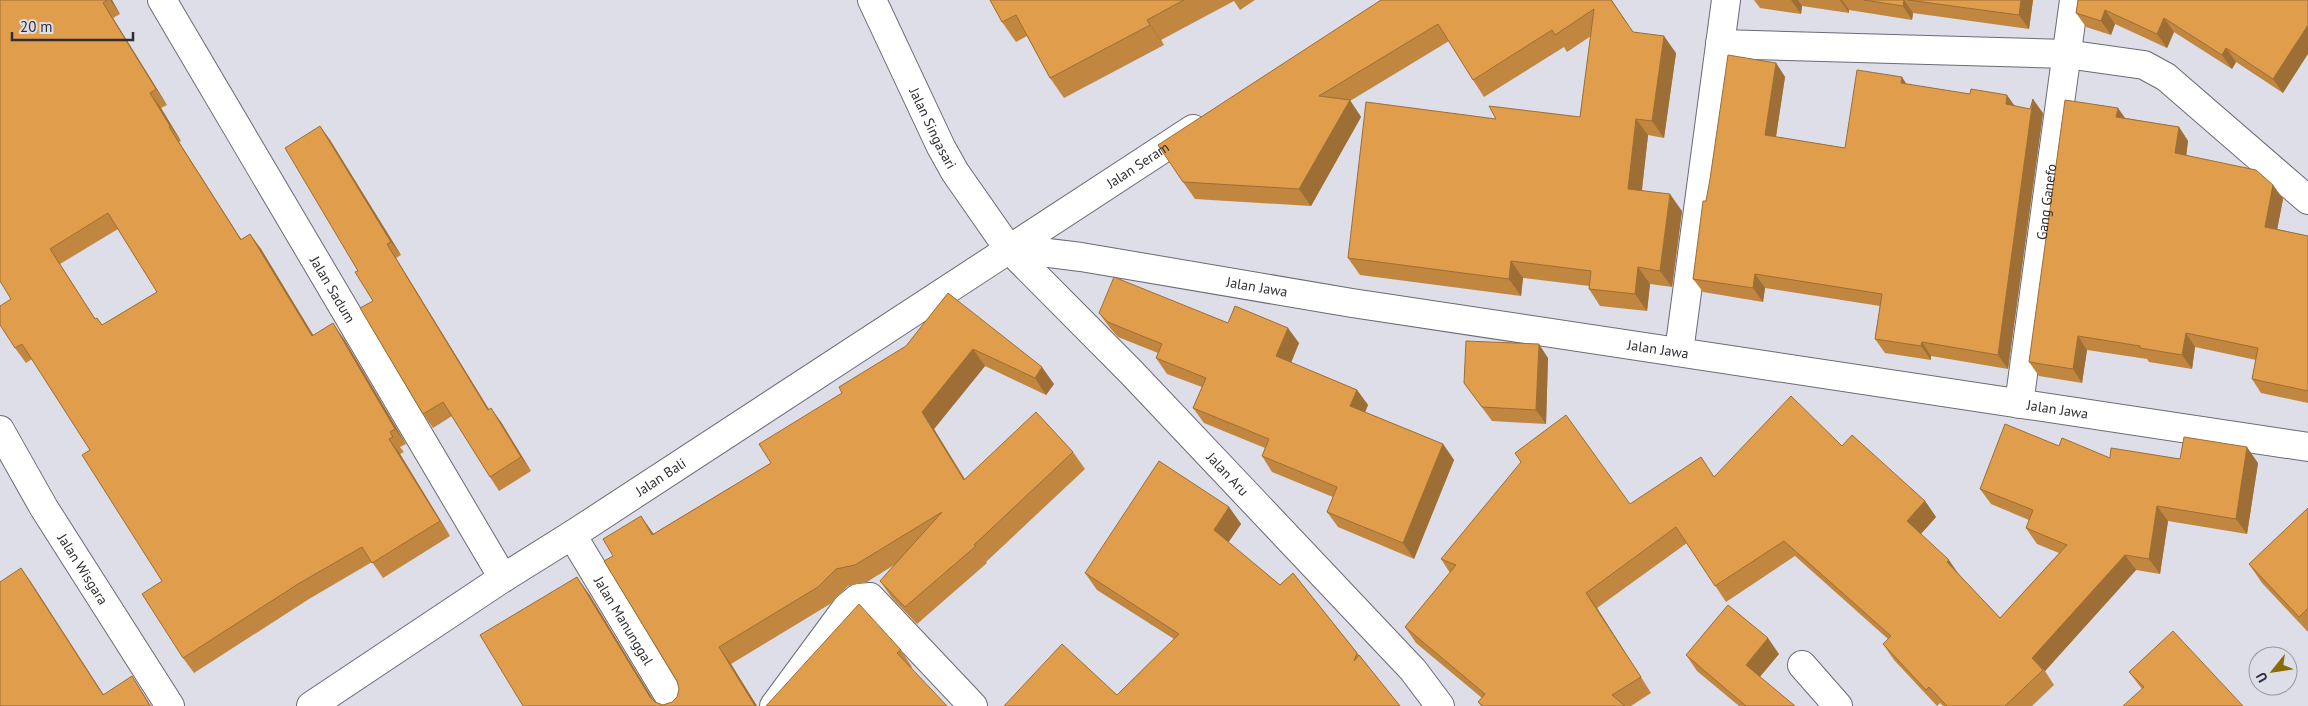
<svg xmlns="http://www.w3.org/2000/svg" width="2308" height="706" viewBox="0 0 2308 706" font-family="'PT Sans',sans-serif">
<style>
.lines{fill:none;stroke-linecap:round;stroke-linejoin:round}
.minor-casing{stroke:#6a6b74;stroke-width:30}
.minor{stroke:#fff;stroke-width:28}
.wall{fill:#c18741;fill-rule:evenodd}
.shaded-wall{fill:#9d6e35}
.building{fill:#e09d4c;stroke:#9d6e35;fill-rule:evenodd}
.labels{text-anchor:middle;stroke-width:4;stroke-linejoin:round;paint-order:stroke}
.street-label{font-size:14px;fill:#2f2f33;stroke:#dddee8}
</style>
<rect width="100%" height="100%" fill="#dddee8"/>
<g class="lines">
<g class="minor-casing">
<g id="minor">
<path id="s1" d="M162 0 503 578"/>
<path id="s2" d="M872 0 941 147 955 172 1008 248 1132 373 1413 670 1440 706"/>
<path d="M1720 44 2066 54 2144 65 2166 77 2308 200"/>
<path id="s3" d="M1008 248 1081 257 1352 303 2308 447"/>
<path d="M1679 352 1726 0"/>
<path id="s4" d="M2019 404 2074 0"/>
<path id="s5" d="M0 430 44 508 170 706"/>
<path id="s6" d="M572 535 675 706"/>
<path d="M1802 665 1838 706"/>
<path id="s7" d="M311 706 503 578 572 535 1193 129"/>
<path d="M774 706 847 607 858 598 870 597 973 706"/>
</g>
</g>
<use href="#minor" class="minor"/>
</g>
<path class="wall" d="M0 0H112L120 14 113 18 167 105 161 108 181 141 179 142 241 239 250 234 261 249 313 336 344 339 406 444 400 447 404 452 400 454 450 536 383 578 372 562 309 599 194 673 183 658 162 581 90 450 32 359 26 363 15 348 11 299ZM118 229 157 292 102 325 97 318 95 319 60 264Z
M990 0H1255L1240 10 1234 1 1161 40 1164 45 1064 98 1050 78 1027 36 1016 42 1002 22Z
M1381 0H1612L1633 32 1676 53 1664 138 1648 135 1642 190 1682 211 1672 287 1650 284 1647 311 1600 306 1589 289V286L1523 278 1521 296 1360 275 1348 258 1496 119 1580 117 1591 36 1567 52 1564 47 1484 97 1473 80 1449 41 1350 101 1361 117 1311 206 1195 199 1183 182Z
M1754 0H2033L2029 29 1913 13 1912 20 1849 10V13L1802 6 1801 14 1760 8Z
M2078 0H2308L2283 93 2236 62 2232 69 2174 32 2167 48 2115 24 2111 35 2086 27 2076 13Z
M1776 63 1785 77 1776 137 1845 148 1907 84 2015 106 2043 113 2008 369 1931 356V360L1885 353 1875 339 1880 306 1765 288 1763 302 1703 292 1693 279 1706 201Z
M2125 118 2179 127 2188 141 2186 155 2273 185 2283 199 2277 229 2308 236V403L2261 393 2252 379 2256 360 2195 347 2192 369 2149 362 2147 359 2087 350 2082 383 2039 376 2029 362Z
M320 126 330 140 401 255 396 258 489 410 501 422 531 471 499 491 490 477 452 416 433 428 423 414 373 301 358 271Z
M948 293 1054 384 1046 395 985 366 934 429 965 479 1073 452 1085 469 986 562 987 563 917 624 892 598 880 581 894 565 867 582 848 586 830 604 731 664 757 706H523L589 594 654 701 655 702 663 705 672 702 677 697 679 689 653 534 771 463 842 393 906 346Z
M1099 313 1228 323 1299 343 1291 363 1357 390 1368 405 1365 412 1443 444 1454 460 1414 559 1338 527 1327 512 1333 497 1272 472 1262 456 1265 448 1204 423 1193 408 1202 387 1167 374 1156 358 1158 353 1118 337 1110 328Z
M1548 358 1546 424 1492 421 1464 383Z
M1842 446 1925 501 1936 517 1921 534 2000 618 2059 553 2037 544 2026 528 2029 520 1991 504 1980 489 2059 446 2110 458 2180 459 2258 463 2247 534 2168 521 2160 574 2136 570 2045 671 2054 685 2032 706H1943L1940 703 1937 706 1894 660 1883 644 1888 639 1795 556 1726 602 1687 543 1597 608 1651 693 1631 706H1481L1478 702 1482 698 1416 643 1405 627 1450 573 1441 559 1630 504 1715 477Z
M1229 507 1241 524 1228 543 1280 585 1293 573 1400 706 1117 695 1174 639 1097 590 1085 573Z
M2308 508V632L2262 583 2249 564Z
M901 650 912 667 911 668 766 706Z
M1779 654 1760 677 1795 706H1739L1697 671 1686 655Z
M2129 672 2243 706 2142 689Z"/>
<path class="shaded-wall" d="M110 0H112L120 14Z
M1791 0H1798L1802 6 1801 14Z
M1840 0H1842L1849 10V13Z
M1904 0 1913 13 1912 20 1903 6Z
M2021 0H2033L2029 29 2019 15Z
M103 3 113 18 167 105 156 89Z
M2105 10 2115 24 2111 35 2101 21Z
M2164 18 2174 32 2167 48 2157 34Z
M1147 20 1161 40 1164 45 1150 25Z
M2308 25V54L2283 93 2273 79Z
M1664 36 1676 53 1664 138 1652 121Z
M2226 48 2236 62 2232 69 2222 55Z
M1776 63 1785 77 1774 149 1765 135Z
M1902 77 1911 91 1901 83Z
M150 93 161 108 181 141 170 126Z
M2007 95 2017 109 2006 104Z
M2033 99 2043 113 2008 369 1998 355Z
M1350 100 1361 117 1311 206 1299 189Z
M2118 108 2128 122 2116 117Z
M1636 119 1648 135 1640 206 1628 189Z
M320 126 330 140 401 255 391 242Z
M169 127 179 142 251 255 241 240Z
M2179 127 2188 141 2185 167 2175 153Z
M2273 185 2283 199 2275 241 2265 227Z
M1670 194 1682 211 1672 287 1660 271Z
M250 234 261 249 323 351 312 336Z
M387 244 396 258 498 424 488 410Z
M50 249 60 264 105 334 95 319Z
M1511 261 1523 278 1521 296 1509 279Z
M1638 267 1650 284 1647 311 1635 294Z
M1755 274 1765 288 1763 302 1753 288Z
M333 323 344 339 406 444 395 429Z
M1288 328 1299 343 1287 372 1276 356Z
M2186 333 2195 347 2192 369 2182 355Z
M2078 336 2087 350 2082 383 2073 369Z
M1922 342 1931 356V360L1921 346Z
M1539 344 1548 358 1546 424 1536 410Z
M973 349 985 366 934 429 975 497 964 480 922 412Z
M1042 367 1054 384 1046 395 1035 378Z
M1357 390 1368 405 1361 422 1350 406Z
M491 408 501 422 531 471 521 457Z
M389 439 400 454 450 536 440 521Z
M1443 444 1454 460 1414 559 1403 543Z
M2247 447 2258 463 2247 534 2236 519Z
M1925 501 1936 517 1918 537 1907 521Z
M2157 506 2168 521 2160 574 2149 559Z
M1229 507 1241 524 1225 547 1214 530Z
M641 516 653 533 664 551 652 535Z
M2125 555 2136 570 2045 671 2032 658Z
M1949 560 1960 576 1947 562Z
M21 568 31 582 111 706 103 695Z
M577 577 589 594 657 706 650 697Z
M1586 593 1597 608 1651 693 1641 677Z
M1768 638 1779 654 1756 681 1746 665Z
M719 647 731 664 757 706H755Z
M132 676 141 690 151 706H150Z"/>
<path class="building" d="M0 0H107L103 3 156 89 150 93 170 126 169 127 241 240 250 234 312 336 333 323 395 429 390 432 393 437 389 439 440 521 372 563 362 547 298 584 183 658 142 594 162 581 82 455 90 450 22 344 15 348 0 325V306L11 299 0 281ZM108 213 157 292 102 325 97 318 95 319 50 249Z
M990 0H1184L1147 20 1150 25 1050 78 1016 15 1002 22Z
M1381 0H1611L1633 32 1664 36 1652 121 1636 119 1628 189 1670 194 1660 271 1638 267 1635 294 1589 289 1591 271 1511 261 1509 279 1348 258 1366 102 1496 119 1489 106 1580 117 1594 9 1555 35 1552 30 1473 80 1438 24 1319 96 1350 100 1299 189 1183 182 1158 145Z
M1864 0H1904L1903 6Z
M1908 0H2021L2019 15Z
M2078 0H2308V25L2273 79 2226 48 2222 55 2164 18 2157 34 2105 10 2101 21 2076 13Z
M1728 55 1776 63 1765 135 1845 148 1857 70 1902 77 1901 83 1970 94 1971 89 2007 95 2006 104 2030 109 2033 99 1998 355 1922 342 1921 346 1875 339 1882 294 1755 274 1753 288 1693 279 1703 201H1706L1710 179Z
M2065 100 2118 108 2116 117 2179 127 2175 153 2256 170 2273 185 2265 227 2308 236V391L2252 379 2258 348 2186 333 2182 355 2140 348V346L2078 336 2073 369 2029 362Z
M320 126 391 242 387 244 488 410 491 408 521 457 490 477 443 402 423 414 360 308 373 301 355 272 358 271 285 148Z
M1114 277 1228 323 1235 306 1288 328 1276 356 1357 390 1350 406 1443 444 1403 543 1327 512 1337 487 1262 456 1269 439 1193 408 1206 378 1156 358 1162 344 1108 322 1099 313Z
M948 293 1042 367 1035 378 973 349 922 412 964 480 1036 412 1073 452 974 545 976 546 905 607 880 581 942 512 855 565 836 569 818 587 719 647 755 706H523L480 635 577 577 650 697 655 702 663 705 672 702 677 697 679 689 677 681 604 561 613 556 603 539 641 516 652 535 771 463 759 444 842 393 839 387 906 346Z
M1466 341 1539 344 1536 410 1482 407 1464 383Z
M1791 396 1842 446 1852 435 1925 501 1907 521 1949 560 1947 562 2000 618 2067 545 2026 528 2033 510 1980 489 2005 424 2059 446 2062 438 2110 458 2111 448 2180 459 2184 437 2247 447 2236 519 2157 506 2149 559 2125 555 2032 658 2043 670 2005 706H1947L1929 687 1926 690 1883 644 1891 636 1784 541 1715 586 1676 527 1586 593 1641 677 1612 695 1625 706H1483L1478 702 1485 694 1405 627 1456 565 1441 559 1521 462 1515 453 1566 415 1630 504 1701 457 1714 477Z
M1159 461 1229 507 1214 530 1280 585 1293 573 1357 653 1354 661 1359 655 1400 706H1004L1062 644 1117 695 1179 634 1085 573Z
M2308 508V608L2299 617 2249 564Z
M21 568 103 695 132 676 150 706H0V582Z
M859 604 901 650 897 653 947 706H766Z
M1728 605 1768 638 1746 665 1795 706H1746L1686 655Z
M2173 631 2243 706H2123L2144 687 2129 672Z"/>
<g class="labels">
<g class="street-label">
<text dy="5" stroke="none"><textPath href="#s2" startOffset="142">Jalan Singasari</textPath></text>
<text dy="5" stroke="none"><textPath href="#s7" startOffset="988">Jalan Seram</textPath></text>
<text dy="5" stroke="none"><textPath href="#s4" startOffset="204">Gang Ganefo</textPath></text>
<text dy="5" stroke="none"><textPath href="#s3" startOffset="252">Jalan Jawa</textPath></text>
<text dy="5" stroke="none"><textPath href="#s1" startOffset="336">Jalan Sadum</textPath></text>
<text dy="5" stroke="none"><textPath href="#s3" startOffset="658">Jalan Jawa</textPath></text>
<text dy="5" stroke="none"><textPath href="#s3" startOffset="1062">Jalan Jawa</textPath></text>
<text dy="5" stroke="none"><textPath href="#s2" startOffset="599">Jalan Aru</textPath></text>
<text dy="5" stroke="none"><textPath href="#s7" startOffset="418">Jalan Bali</textPath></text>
<text dy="5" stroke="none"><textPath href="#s5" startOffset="162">Jalan Wisgara</textPath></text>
<text dy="5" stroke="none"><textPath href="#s6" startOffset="100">Jalan Manunggal</textPath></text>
</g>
</g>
<g transform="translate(2273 671) rotate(240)"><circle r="24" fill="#dddee8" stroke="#9798a0"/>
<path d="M0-4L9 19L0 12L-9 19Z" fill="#8a6a09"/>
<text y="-8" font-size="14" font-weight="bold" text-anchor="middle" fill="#2f2f33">U</text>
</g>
<path d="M12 32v8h121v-8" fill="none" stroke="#2f2f33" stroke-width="2.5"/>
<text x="20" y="32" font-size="15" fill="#2f2f33" stroke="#dddee8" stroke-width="4" paint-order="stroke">20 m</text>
</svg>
